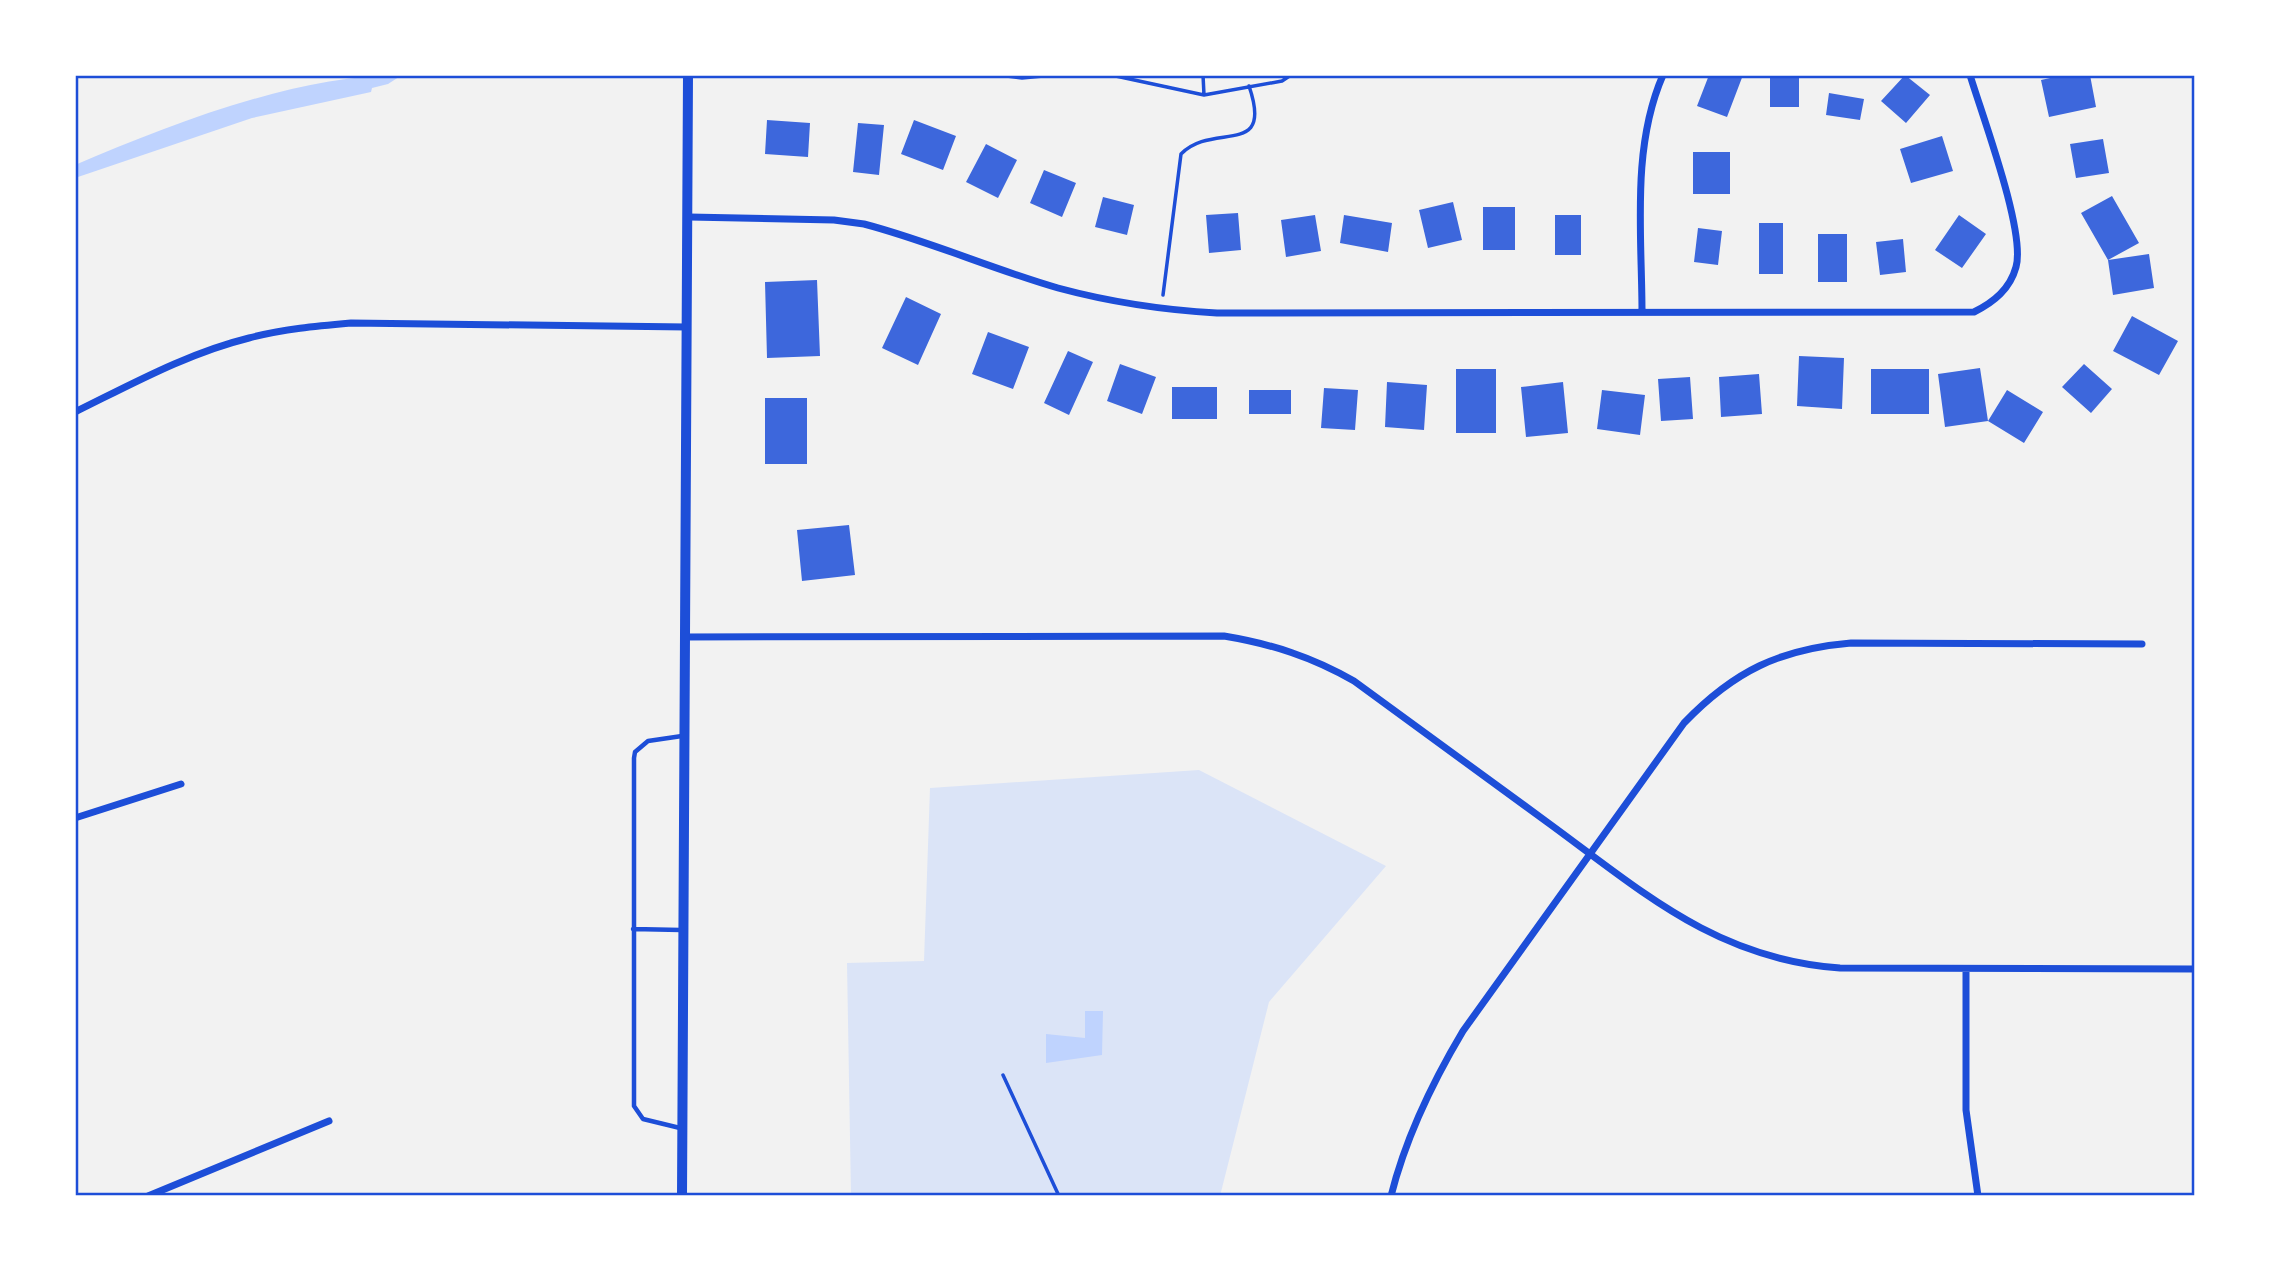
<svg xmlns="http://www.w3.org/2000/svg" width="2270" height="1271" viewBox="0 0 2270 1271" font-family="'DM Sans',sans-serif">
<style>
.green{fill:#dbe4f7}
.water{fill:#bfd3fe}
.building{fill:#3d67dc}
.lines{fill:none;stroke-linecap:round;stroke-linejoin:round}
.path{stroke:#1d4ed8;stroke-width:3.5}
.service{stroke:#1d4ed8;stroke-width:4.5}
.minor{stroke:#1d4ed8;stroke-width:7}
.tertiary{stroke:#1d4ed8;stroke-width:10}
.neatline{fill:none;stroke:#1d4ed8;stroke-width:2.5}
</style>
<rect width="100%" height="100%" fill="#f2f2f2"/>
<path class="green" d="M1199 770 1386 866 1269 1002 1220 1196H851L847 963 924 961 930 788Z"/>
<path class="water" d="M402 75 388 84 372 88 371 92 252 118 75 178V165C174 123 296 75 402 75Z
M1085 1011H1103L1102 1055 1046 1063V1034L1085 1038Z"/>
<path class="building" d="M1709 75H1743L1727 117 1697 106Z
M1770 75H1799V107H1770Z
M1905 75 1930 95 1906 123 1881 101Z
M2064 75H2090L2096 107 2049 117 2041 80Z
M1829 93 1864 99 1860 120 1826 115Z
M767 120 810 123 808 157 765 154Z
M914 120 956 136 943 170 901 154Z
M858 123 884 125 879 175 853 172Z
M1942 136 1953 171 1911 183 1900 149Z
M2103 139 2109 173 2076 178 2070 144Z
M986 144 1017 160 998 198 966 182Z
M1693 152H1730V194H1693Z
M1044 170 1076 183 1062 217 1030 203Z
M2112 196 2139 243 2108 260 2081 213Z
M1103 197 1134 205 1127 235 1095 227Z
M1453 202 1462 240 1428 248 1419 210Z
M1483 207H1515V250H1483Z
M1238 213 1241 250 1209 253 1206 215Z
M1315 215 1321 251 1286 257 1281 220Z
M1344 215 1392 223 1388 252 1340 243Z
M1555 215H1581V255H1555Z
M1959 215 1986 234 1962 268 1935 250Z
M1759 223H1783V274H1759Z
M1698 228 1722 231 1718 265 1694 262Z
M1818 234H1847V282H1818Z
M1903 239 1906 272 1880 275 1876 242Z
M2149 254 2154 288 2113 295 2108 260Z
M817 280 820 356 767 358 765 282Z
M906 297 941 314 918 365 882 348Z
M2132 316 2178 341 2159 375 2113 351Z
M988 332 1029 347 1013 389 972 374Z
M1068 351 1093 362 1069 415 1044 403Z
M1799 356 1844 358 1842 409 1797 406Z
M1120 364 1156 377 1142 414 1107 401Z
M2084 364 2112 389 2091 413 2062 387Z
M1980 368 1988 421 1945 427 1938 374Z
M1456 369H1496V433H1456Z
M1871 369H1929V414H1871Z
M1759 374 1762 414 1721 417 1719 377Z
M1690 377 1693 419 1661 421 1658 379Z
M1387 382 1427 385 1424 430 1385 427Z
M1563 382 1568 433 1526 437 1521 387Z
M1172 387H1217V419H1172Z
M1324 388 1358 390 1355 430 1321 428Z
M1249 390H1291V414H1249Z
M1602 390 1645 395 1640 435 1597 429Z
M2007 390 2043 412 2024 443 1988 421Z
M765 398H807V464H765Z
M849 525 855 575 802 581 797 530Z"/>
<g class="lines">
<path class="path" d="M999 75 1022 78 1054 75
M1111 75 1204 95 1203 75
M1204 95 1282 81 1291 75
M1163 295 1181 154C1213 121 1274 159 1249 86
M1003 1075 1059 1196"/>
<path class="service" d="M633 929 681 930
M680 1128 643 1119 634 1106V758L635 752 648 741 682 736"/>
<path class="minor" d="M689 217 834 220 864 224C929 241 992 269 1058 288 1110 302 1162 310 1217 313L1974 312C1994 302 2010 289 2016 267 2026 232 1982 115 1970 75
M1642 312C1642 235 1631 148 1663 75
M75 412C132 384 188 353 249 338 283 329 317 326 351 323L687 327
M684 637 1224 636C1272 644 1312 657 1354 681 1418 728 1482 775 1547 822 1643 892 1716 959 1840 968L2195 969
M75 818 181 784
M1966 969V1110L1978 1196
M148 1196 329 1121
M1391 1196C1406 1136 1432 1083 1463 1031L1684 723C1734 671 1780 649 1851 643L2142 644"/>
<path class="tertiary" d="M682 1196 688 75"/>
</g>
<rect width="2270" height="1271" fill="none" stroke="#ffffff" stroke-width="154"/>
<rect x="77" y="77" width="2116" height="1117" class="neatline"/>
</svg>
